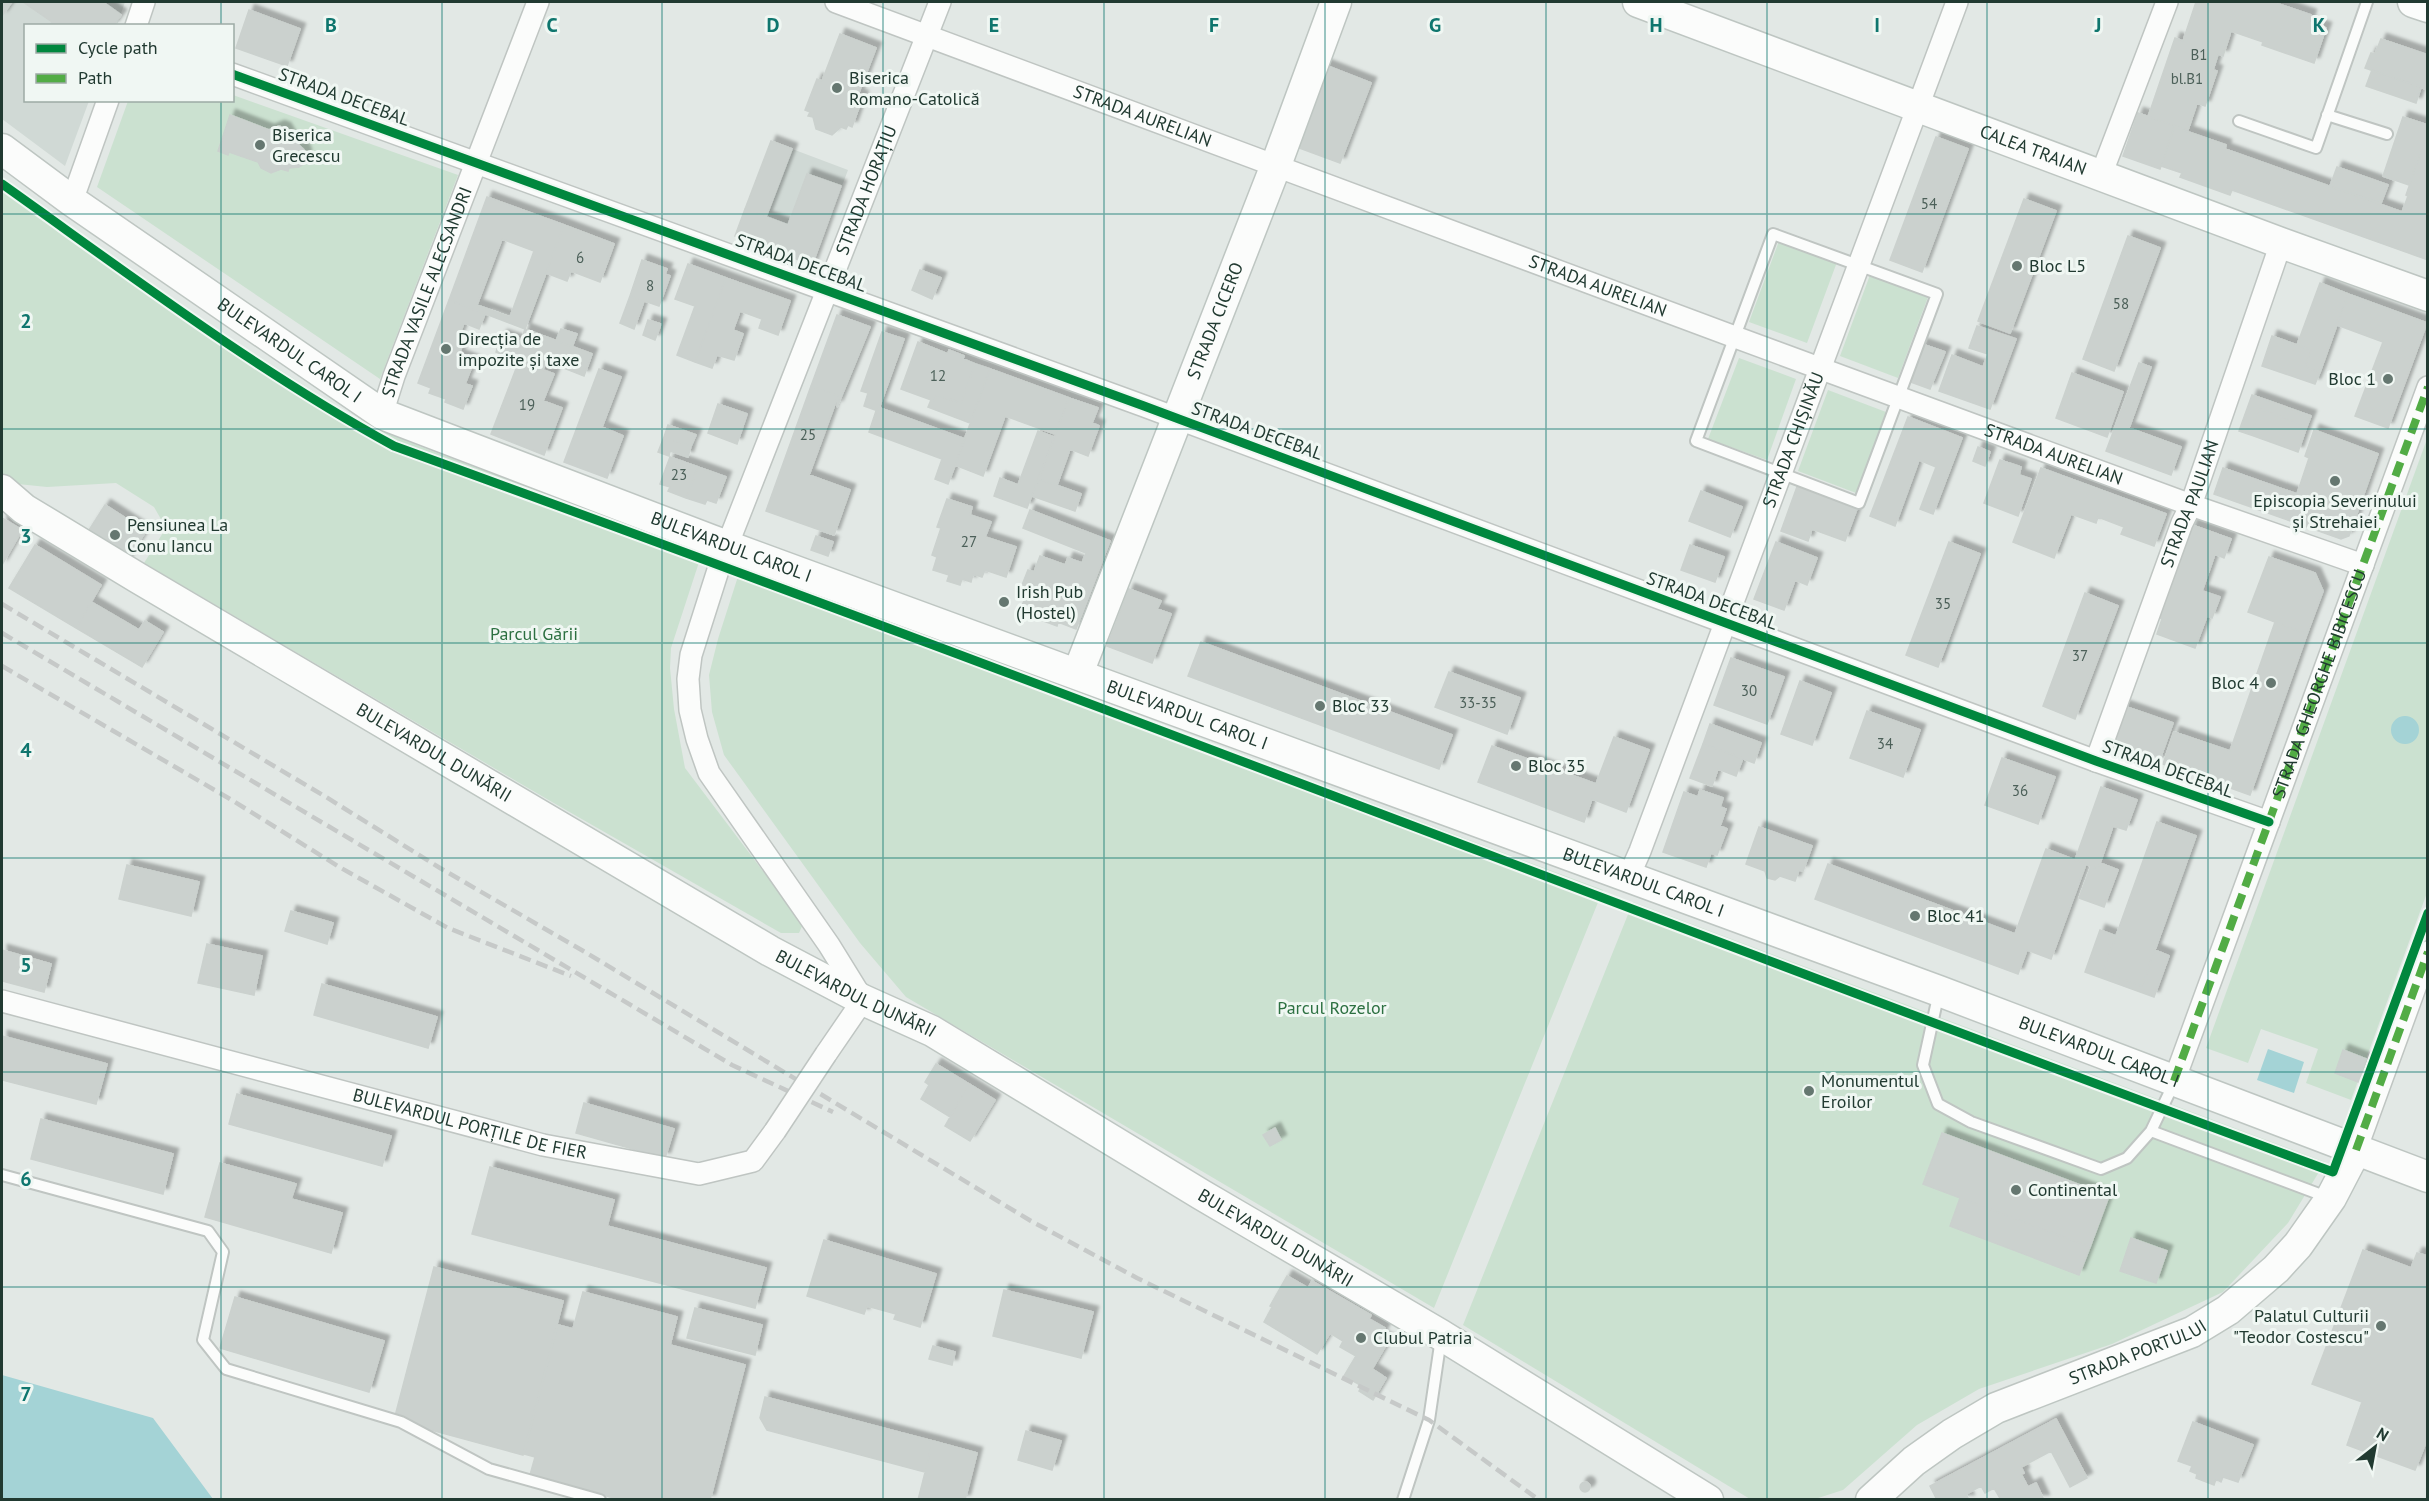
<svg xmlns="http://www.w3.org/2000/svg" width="2429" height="1501" viewBox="0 0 2429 1501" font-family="'PT Sans',sans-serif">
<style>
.built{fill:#d0d9d5}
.green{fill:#cbe1d0}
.water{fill:#a4d3d6}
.building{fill:#cbd1ce;stroke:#cbd1ce;stroke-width:1.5;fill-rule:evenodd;filter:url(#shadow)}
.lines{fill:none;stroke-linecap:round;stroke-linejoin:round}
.lane-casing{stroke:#bfc5c2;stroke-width:14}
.street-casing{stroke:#bfc5c2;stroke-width:24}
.secondary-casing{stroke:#bec6c2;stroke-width:33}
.lane{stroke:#fbfcfb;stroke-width:10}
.street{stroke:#fbfcfb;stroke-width:21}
.secondary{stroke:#fbfcfb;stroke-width:30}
.rail{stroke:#c6c9c8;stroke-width:4.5;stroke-dasharray:12 6;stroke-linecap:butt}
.street-bridge-casing{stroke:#bfc5c2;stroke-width:24;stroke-linecap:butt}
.street-bridge{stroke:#fbfcfb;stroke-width:21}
.quiet{stroke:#52ac45;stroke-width:8;stroke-dasharray:15 8;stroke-linecap:butt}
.cycleway-casing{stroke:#f0f7f3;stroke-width:13}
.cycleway{stroke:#00873e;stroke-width:9}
.grid{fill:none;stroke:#0f766e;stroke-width:1.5;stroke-opacity:0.55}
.poi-dot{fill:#657770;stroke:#f0f7f3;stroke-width:2}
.labels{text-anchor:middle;stroke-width:6;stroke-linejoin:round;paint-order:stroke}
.number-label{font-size:15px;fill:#4c6059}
.poi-label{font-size:18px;fill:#213a31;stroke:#f0f7f3;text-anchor:start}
.street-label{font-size:18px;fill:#213a31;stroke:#f0f7f3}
.park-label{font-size:18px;fill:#2c7041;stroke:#f0f7f3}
.grid-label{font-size:20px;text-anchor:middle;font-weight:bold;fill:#0f766e;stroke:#f0f7f3;stroke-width:6;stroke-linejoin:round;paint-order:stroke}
</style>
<defs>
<filter id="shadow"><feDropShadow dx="5.5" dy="-5.5" stdDeviation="1.5" flood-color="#0004"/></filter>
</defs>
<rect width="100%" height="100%" fill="#e2e8e5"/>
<path class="built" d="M2 2H125L117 25 26 26V100L89 101 65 166 2 119Z
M771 141 848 170 812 265 735 236Z"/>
<path class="green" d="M233 95 458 175 380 379 97 187 128 101 232 100Z
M2 178 209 325 354 417 419 446 702 553 671 648 670 668 674 709 685 768 803 924 799 933H781L552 802 144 563 166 528 154 507 116 483 47 487 8 483 2 478Z
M1779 241 1837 262 1807 343 1749 322Z
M1870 275 1928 297 1898 378 1840 356Z
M1739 358 1796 379 1767 460 1708 439Z
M1828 390 1886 412 1856 493 1798 471Z
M2427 439 2428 890 2351 1100 2306 1083 2318 1049 2261 1029 2248 1063 2206 1048Z
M741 567 1603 890 1434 1308 906 997 860 943 724 755 712 712 709 675 718 639Z
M1633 902 2325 1162 2288 1223 2223 1292 2112 1344 1979 1389 1917 1425 1843 1490 1815 1499H1750L1463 1325Z"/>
<path class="water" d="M2391 730a14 14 0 1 1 28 0a14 14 0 1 1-28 0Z
M2268 1049 2304 1062 2294 1093 2257 1080Z
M2 1375 153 1418 213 1499H2Z"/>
<path class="building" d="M2 2H12L2 16Z
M23 2H103L121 15 113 26H49L52 22Z
M2196 2H2273L2311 15 2309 22 2326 28 2314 63 2262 45 2263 42 2231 31 2223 56 2218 54 2213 70 2217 71 2205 106 2197 103 2188 130 2148 117 2175 38 2183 41Z
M249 10 300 29 287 66 236 48Z
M840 34 876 48 858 95 863 96 852 127 848 125 846 129 841 127 832 135 816 129 813 117 808 116 810 112 805 110 817 79 822 81Z
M2381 39 2428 55V90L2365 68 2371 53 2375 54Z
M1325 65 1371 83 1340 163 1294 146Z
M2372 70 2421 87 2416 103 2366 86Z
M2138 113 2175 126 2160 169 2123 156Z
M230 115 269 130 279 126 285 128 291 138 299 141 298 144 304 150 306 155 302 165 299 167 289 168 288 171 281 169 271 173 261 168 258 162 229 152 228 155 218 151Z
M2403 117 2428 125V132L2409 185 2383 176Z
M2174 127 2226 145 2225 149 2402 212 2408 196 2406 195 2428 132V260L2232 190 2230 195 2180 177 2182 173 2161 166Z
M1936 137 1968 149 1922 272 1890 260Z
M771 141 792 149 766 217 745 209Z
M2337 167 2388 185 2381 203 2330 186Z
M807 174 841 186 812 265 735 236 745 209 788 225Z
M487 197 564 225 525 329 449 300ZM502 239 534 251 510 317 477 305Z
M2024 199 2056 211 2010 333 1978 321Z
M564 225 614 244 600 282 571 271 567 281 546 273Z
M2128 236 2160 248 2114 371 2083 359Z
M642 260 667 269 665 274 670 276 659 306 630 296Z
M688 264 726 278 695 362 677 355 695 306 675 299Z
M920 270 941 278 932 299 912 290Z
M726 278 790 301 778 335 759 328 762 319 740 311 733 330 743 334 734 360 717 355 712 368 695 362Z
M2320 283 2348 294 2320 372 2305 367 2311 350 2297 345Z
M2348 294 2427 323 2388 428 2355 416 2383 342 2337 325Z
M630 296 644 301 634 329 620 323Z
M449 300 485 314 479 329 464 323 457 341 463 343 459 355 474 361 465 384 472 386 463 409 445 402 446 399 429 393 431 388 418 383Z
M837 315 870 327 837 407 838 396 811 386Z
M648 320 661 324 655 340 643 335Z
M1977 326 2016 339 1990 409 1939 391 1952 355 1983 367 1988 354 1969 348Z
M525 329 592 354 584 376 546 361 543 370 514 359Z
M561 329 577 334 572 347 556 341Z
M882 332 904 339 878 411 864 406 868 393 861 391Z
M502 335 520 341 514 359 496 352Z
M2272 336 2311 350 2305 367 2320 372 2315 384 2262 366Z
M918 342 948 354 949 350 964 356 963 359 975 364 961 403 937 395 934 401 901 389Z
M1922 344 1945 352 1930 389 1908 381Z
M519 361 554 374 543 401 562 408 544 455 491 434Z
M2139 363 2151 367 2129 428 2181 447 2171 475 2106 451Z
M975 364 990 369 970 423 928 407 931 400 934 401 937 395 961 403Z
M599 369 621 377 602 427 623 436 607 478 564 462Z
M990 369 1069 398 1055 434 1005 416 983 476 955 465Z
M2072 373 2123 392 2107 437 2056 418Z
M811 386 838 396 809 475 850 490 834 535 766 511Z
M2252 395 2311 416 2307 426 2260 409 2251 435 2239 431Z
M1069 398 1098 408 1092 423 1099 426 1088 456 1070 449 1057 485 1039 479Z
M718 404 747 414 737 444 708 433Z
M880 408 965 439 948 484 935 479 942 459 869 432 876 411Z
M2260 409 2307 426 2298 452 2251 435Z
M1908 417 1962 438 1933 514 1920 509 1936 467 1919 460 1895 526 1870 516Z
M668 425 696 435 691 446 664 437Z
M2314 430 2378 454 2349 536 2341 539 2214 494 2223 468 2297 494 2309 458 2305 456Z
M1038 431 1054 437 1027 508 994 496 1000 478 1018 485Z
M664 437 691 446 688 457 670 451 669 456 658 452Z
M1978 447 1990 452 1985 466 1973 461Z
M670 457 698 467 686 498 668 491 670 487 660 484Z
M2000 460 2021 467 2019 475 2031 479 2018 516 1984 503Z
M698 467 726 477 716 503 707 500 705 504 686 498Z
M2041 468 2166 514 2154 546 2121 534 2124 527 2098 517 2096 523 2071 514 2054 558 2013 542Z
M1039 479 1081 494 1075 511 1032 496Z
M1798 484 1858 506 1845 541 1812 529 1808 541 1781 531Z
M1701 491 1742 507 1730 537 1689 521Z
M947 499 972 507 970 515 991 522 985 537 1016 547 1006 577 985 570 982 577 973 574 971 582 962 579 960 585 947 581 949 575 933 570 937 557 932 555 941 528 937 527Z
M105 505 146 531 125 564 84 538Z
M1030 510 1110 541 1076 629 1058 622 1057 626 1038 619 1039 615 1021 608 1027 593 1020 590 1028 570 1034 572 1040 556 1065 565 1068 558 1082 563 1086 553 1023 528Z
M2 518 22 530 2 565Z
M2192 525 2231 539 2224 558 2215 554 2202 591 2220 597 2212 618 2207 616 2195 648 2157 634 2162 619 2158 617Z
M816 536 833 542 828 556 811 550Z
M1776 542 1817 558 1807 585 1795 580 1784 610 1754 599Z
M1949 542 1980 554 1938 667 1906 655Z
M35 545 101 585 76 628 9 588Z
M1690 545 1724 557 1715 582 1681 570Z
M2269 557 2315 573 2323 591 2307 634 2248 612Z
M1129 589 1161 601 1157 609 1171 614 1152 663 1107 646Z
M2085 593 2118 606 2075 719 2043 706Z
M91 602 139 630 145 621 163 632 142 667 76 628Z
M2275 622 2307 634 2250 795 2163 764 2174 732 2230 751Z
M1201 642 1452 735 1439 769 1188 676Z
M1731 658 1784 677 1767 724 1714 705Z
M1449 672 1520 698 1507 734 1435 707Z
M1800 681 1831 693 1812 745 1781 734Z
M2124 706 2173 723 2159 762 2111 744Z
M1867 711 1920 730 1903 777 1850 758Z
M1710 724 1761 743 1754 763 1703 744Z
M1614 737 1649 750 1626 812 1592 799 1584 822 1478 782 1492 746 1596 784Z
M1703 744 1743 758 1736 776 1718 769 1712 786 1690 778Z
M2002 758 2055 777 2038 824 1985 805Z
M2101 787 2137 800 2126 830 2113 826 2098 869 2075 860Z
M1700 790 1723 798 1720 807 1726 809 1720 826 1727 829 1717 855 1711 853 1706 867 1663 852 1684 792 1698 797Z
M2157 822 2196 836 2142 986 2103 972Z
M1759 827 1812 846 1803 871 1799 870 1795 881 1780 876 1775 880 1767 878 1765 871 1746 864Z
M2046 849 2086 864 2051 959 2027 950 2018 974 1815 899 1828 864 2015 934Z
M2100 863 2118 870 2104 907 2079 898 2091 866 2098 869Z
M127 865 199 882 191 916 119 899Z
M291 911 333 923 327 944 285 931Z
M2100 930 2116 936 2103 972 2142 986 2155 950 2169 956 2154 997 2085 972Z
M207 944 262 956 254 995 198 983Z
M2 950 51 964 44 992 2 981Z
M322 984 437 1017 428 1048 314 1015Z
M2 1036 107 1064 96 1104 2 1080Z
M2343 1050 2366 1059 2358 1082 2335 1073Z
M936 1064 969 1084 950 1117 921 1099 929 1085 925 1082Z
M969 1084 995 1100 970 1141 945 1126Z
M237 1094 391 1136 382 1166 229 1124Z
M584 1103 674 1129 665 1158 576 1133Z
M41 1119 173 1154 163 1194 31 1159Z
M1275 1128 1281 1140 1270 1146 1263 1135Z
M1942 1133 2109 1196 2090 1247 1923 1184Z
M220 1163 296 1184 291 1199 342 1213 331 1253 205 1217Z
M490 1167 614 1200 607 1226 766 1268 755 1308 472 1234Z
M1960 1198 2090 1247 2079 1275 1950 1226Z
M2131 1238 2167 1251 2156 1283 2120 1271Z
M824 1240 936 1274 920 1327 894 1319 896 1314 867 1306 864 1314 807 1296Z
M2363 1250 2411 1268 2417 1253 2428 1256V1437L2415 1470 2347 1445 2362 1402 2312 1384Z
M434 1267 563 1301 523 1455 394 1420Z
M1287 1276 1308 1288 1312 1281 1371 1315 1369 1319 1385 1328 1381 1336 1389 1340 1372 1369 1386 1378 1373 1400 1359 1391 1362 1386 1344 1376 1356 1356 1340 1347 1343 1341 1330 1333 1317 1354 1264 1322 1272 1307 1270 1306Z
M1004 1290 1093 1312 1081 1358 993 1336Z
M583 1292 677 1317 670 1345 745 1365 710 1500H621L530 1475 535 1457 524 1454 558 1325 573 1329Z
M235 1297 384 1341 369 1392 220 1348Z
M695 1308 762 1325 755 1355 687 1338Z
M933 1346 955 1352 952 1365 929 1359Z
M765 1397 933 1441 925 1472 767 1430 760 1418Z
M2056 1419 2087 1478 2070 1487 2051 1451 2021 1467 2024 1473 2021 1474 2028 1487 2036 1483 2044 1500H2001L1994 1488 1985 1493 1981 1486 1966 1494 1969 1500H1937L1930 1486Z
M2193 1422 2253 1445 2238 1482 2223 1477 2221 1482 2216 1479 2214 1485 2196 1478 2197 1474 2190 1471 2192 1466 2178 1461Z
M1026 1431 1061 1441 1052 1470 1018 1460Z
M933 1441 977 1453 965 1500H918Z
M1580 1487a5 5 0 1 1 10 0a5 5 0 1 1-10 0Z"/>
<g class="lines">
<g class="lane-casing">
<path id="lane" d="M2327 115 2387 134
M2239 121 2316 148 2367 2
M1773 234 1937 294 1859 503 1696 441Z
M1939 992 1923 1065 1938 1104 1971 1122 2101 1169 2127 1158 2151 1131 2174 1083
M2151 1131 2327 1197
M2 1175 208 1231 223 1252 203 1340 226 1369 401 1422 489 1469 600 1500
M1403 1500 1429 1420 1441 1338"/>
</g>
<g class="street-casing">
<g id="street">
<path id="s1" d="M836 2 1735 337 2191 505 2363 565"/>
<path d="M136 26 144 2"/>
<path d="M232 74 1144 406 2096 761 2269 822"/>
<path d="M2101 175 2167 2"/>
<path d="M72 201 108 100"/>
<path id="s2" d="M382 414 394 376 538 2"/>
<path id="s3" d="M2096 761 2182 523 2191 505 2281 243"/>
<path id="s4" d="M1629 876 1640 851C1744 567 1853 285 1957 2"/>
<path id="s5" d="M2 1001 543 1145 699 1174 753 1161 775 1131"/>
<path id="s6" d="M826 1054 863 1000 829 945 709 773 697 739 690 710 688 679 691 655 720 564 940 2"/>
<path d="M2174 1081 2428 387"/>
<path d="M2356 1150 2428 952"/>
</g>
</g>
<g class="secondary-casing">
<g id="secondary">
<path id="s7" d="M1638 2 2281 243 2428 296"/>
<path d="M2413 2 2428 7"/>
<path id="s8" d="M2 149 72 201 382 414 711 540 1939 991 2428 1177"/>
<path id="s9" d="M2 490 24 509 138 578 770 951 863 1000 932 1031 1202 1195 1441 1335 1708 1500"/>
<path id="s10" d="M1078 673 1276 165 1336 2"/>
<path id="s11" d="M1871 1500 1914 1461 1952 1434 1996 1408 2192 1332 2228 1310 2276 1269 2298 1245 2331 1198 2356 1150"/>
</g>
</g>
<use href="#lane" class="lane"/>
<use href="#street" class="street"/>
<use href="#secondary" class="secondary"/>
<path class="rail" d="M2 604 326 797 440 868 585 952 1031 1221 1137 1278 1429 1420 1539 1500
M2 633 732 1065 833 1112
M2 666 230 799 341 868 448 928 571 976"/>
<g class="street-bridge-casing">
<path id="street-bridge" d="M775 1131 826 1054"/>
</g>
<use href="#street-bridge" class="street-bridge"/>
<g class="quiet">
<path id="s12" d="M2174 1081 2428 387"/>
<path d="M2356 1150 2428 952"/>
</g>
<g class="cycleway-casing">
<path id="cycleway" d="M232 74 1144 406 2096 761 2269 822
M2 184C130 275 257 371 394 446 1043 681 1686 933 2333 1172L2428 913"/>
</g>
<use href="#cycleway" class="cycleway"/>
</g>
<path class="grid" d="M221 2V26M442 2V1500M662 2V1500M883 2V1500M1104 2V1500M1325 2V1500M1546 2V1500M1767 2V1500M1987 2V1500M2208 2V1500M221 100V1500M2 214H2428M2 429H2428M2 643H2428M2 858H2428M2 1072H2428M2 1287H2428"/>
<g class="poi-dot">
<circle cx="837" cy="88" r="6"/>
<circle cx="260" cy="145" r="6"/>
<circle cx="2017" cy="266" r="6"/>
<circle cx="446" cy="349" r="6"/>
<circle cx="2388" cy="379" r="6"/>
<circle cx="2335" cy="481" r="6"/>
<circle cx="115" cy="535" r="6"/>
<circle cx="1004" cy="602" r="6"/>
<circle cx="2271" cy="683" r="6"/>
<circle cx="1320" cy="706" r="6"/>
<circle cx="1516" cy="766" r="6"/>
<circle cx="1915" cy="916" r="6"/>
<circle cx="1809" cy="1091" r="6"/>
<circle cx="2016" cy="1190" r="6"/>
<circle cx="2381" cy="1326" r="6"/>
<circle cx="1361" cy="1338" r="6"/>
</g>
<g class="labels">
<g class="number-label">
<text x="2199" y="60">B1</text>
<text x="2187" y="84">bl.B1</text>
<text x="1929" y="209">54</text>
<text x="580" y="263">6</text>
<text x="650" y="291">8</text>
<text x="2121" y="309">58</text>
<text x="938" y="381">12</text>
<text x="527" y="410">19</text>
<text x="808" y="440">25</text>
<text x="679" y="480">23</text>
<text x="969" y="547">27</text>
<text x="1943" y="609">35</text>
<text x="2080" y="661">37</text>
<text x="1749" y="696">30</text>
<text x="1478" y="708">33-35</text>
<text x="1885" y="749">34</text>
<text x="2020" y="796">36</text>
</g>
<g class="poi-label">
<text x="849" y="84">Biserica<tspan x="849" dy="21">Romano-Catolică</tspan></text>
<text x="272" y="141">Biserica<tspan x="272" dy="21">Grecescu</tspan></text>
<text x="2029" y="272">Bloc L5</text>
<text x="458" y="345">Direcția de<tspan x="458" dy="21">impozite și taxe</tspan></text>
<text x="2376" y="385" text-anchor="end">Bloc 1</text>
<text x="2335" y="507" text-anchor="middle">Episcopia Severinului<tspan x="2335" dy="21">și Strehaiei</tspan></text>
<text x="127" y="531">Pensiunea La<tspan x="127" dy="21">Conu Iancu</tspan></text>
<text x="1016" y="598">Irish Pub<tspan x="1016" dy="21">(Hostel)</tspan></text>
<text x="2259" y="689" text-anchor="end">Bloc 4</text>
<text x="1332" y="712">Bloc 33</text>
<text x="1528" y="772">Bloc 35</text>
<text x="1927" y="922">Bloc 41</text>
<text x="1821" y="1087">Monumentul<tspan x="1821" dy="21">Eroilor</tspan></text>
<text x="2028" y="1196">Continental</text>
<text x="2369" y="1322" text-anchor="end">Palatul Culturii<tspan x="2369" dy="21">"Teodor Costescu"</tspan></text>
<text x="1373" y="1344">Clubul Patria</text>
</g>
<g class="street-label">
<text transform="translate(344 97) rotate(20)" y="6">STRADA DECEBAL</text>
<text dy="6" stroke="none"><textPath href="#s1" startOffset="327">STRADA AURELIAN</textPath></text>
<text dy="6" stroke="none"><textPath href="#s7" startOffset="422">CALEA TRAIAN</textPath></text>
<text dy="6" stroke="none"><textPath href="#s6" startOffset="958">STRADA HORAȚIU</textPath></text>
<text transform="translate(801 263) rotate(20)" y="6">STRADA DECEBAL</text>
<text dy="6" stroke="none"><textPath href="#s1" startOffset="813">STRADA AURELIAN</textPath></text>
<text dy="6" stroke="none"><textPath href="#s2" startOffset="130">STRADA VASILE ALECSANDRI</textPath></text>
<text dy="6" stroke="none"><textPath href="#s10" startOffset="378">STRADA CICERO</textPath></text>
<text dy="6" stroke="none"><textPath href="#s8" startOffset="351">BULEVARDUL CAROL I</textPath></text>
<text transform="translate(1257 431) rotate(20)" y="6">STRADA DECEBAL</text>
<text dy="6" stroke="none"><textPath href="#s4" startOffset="466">STRADA CHIȘINĂU</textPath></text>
<text dy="6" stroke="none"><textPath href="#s1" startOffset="1299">STRADA AURELIAN</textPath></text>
<text dy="6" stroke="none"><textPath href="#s3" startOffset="274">STRADA PAULIAN</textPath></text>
<text dy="6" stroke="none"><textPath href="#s8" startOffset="837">BULEVARDUL CAROL I</textPath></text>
<text transform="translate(1712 601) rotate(20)" y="6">STRADA DECEBAL</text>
<text dy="6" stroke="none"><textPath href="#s12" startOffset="423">STRADA GHEORGHE BIBICESCU</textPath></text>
<text dy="6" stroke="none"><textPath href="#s8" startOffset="1323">BULEVARDUL CAROL I</textPath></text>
<text dy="6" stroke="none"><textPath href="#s9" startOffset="506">BULEVARDUL DUNĂRII</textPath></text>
<text transform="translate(2168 769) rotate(20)" y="6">STRADA DECEBAL</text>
<text dy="6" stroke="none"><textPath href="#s8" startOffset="1809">BULEVARDUL CAROL I</textPath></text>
<text dy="6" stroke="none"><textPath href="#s9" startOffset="992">BULEVARDUL DUNĂRII</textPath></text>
<text dy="6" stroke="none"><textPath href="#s8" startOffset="2295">BULEVARDUL CAROL I</textPath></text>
<text dy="6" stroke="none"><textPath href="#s5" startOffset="484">BULEVARDUL PORȚILE DE FIER</textPath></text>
<text dy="6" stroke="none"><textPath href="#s9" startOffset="1478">BULEVARDUL DUNĂRII</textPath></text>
<text dy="6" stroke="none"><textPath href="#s11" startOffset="308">STRADA PORTULUI</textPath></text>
</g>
<g class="park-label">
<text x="534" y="640">Parcul Gării</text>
<text x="1332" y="1014">Parcul Rozelor</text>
</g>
</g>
<g class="grid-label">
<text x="331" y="32">B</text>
<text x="552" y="32">C</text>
<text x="773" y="32">D</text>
<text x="994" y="32">E</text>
<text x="1214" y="32">F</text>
<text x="1435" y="32">G</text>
<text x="1656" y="32">H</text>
<text x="1877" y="32">I</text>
<text x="2098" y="32">J</text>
<text x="2319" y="32">K</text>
<text x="26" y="328">2</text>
<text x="26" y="543">3</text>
<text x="26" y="757">4</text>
<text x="26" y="972">5</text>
<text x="26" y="1186">6</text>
<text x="26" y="1401">7</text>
</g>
<rect width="2429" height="1501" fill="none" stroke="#213a31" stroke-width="6"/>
<rect x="24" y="24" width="210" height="78" fill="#f0f7f3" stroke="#9daba5" stroke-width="1.5"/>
<rect x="36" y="44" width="30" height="9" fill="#00873e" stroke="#9daba5" stroke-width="1.5"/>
<text x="78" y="54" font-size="18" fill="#213a31">Cycle path</text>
<rect x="36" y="74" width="30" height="9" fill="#52ac45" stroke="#9daba5" stroke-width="1.5"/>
<text x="78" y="84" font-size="18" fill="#213a31">Path</text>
<g transform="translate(2375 1447) rotate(31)" stroke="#f0f7f3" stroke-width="4.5" paint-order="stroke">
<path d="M0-4.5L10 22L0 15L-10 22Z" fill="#213a31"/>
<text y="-9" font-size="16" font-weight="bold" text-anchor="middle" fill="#213a31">N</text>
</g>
</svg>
